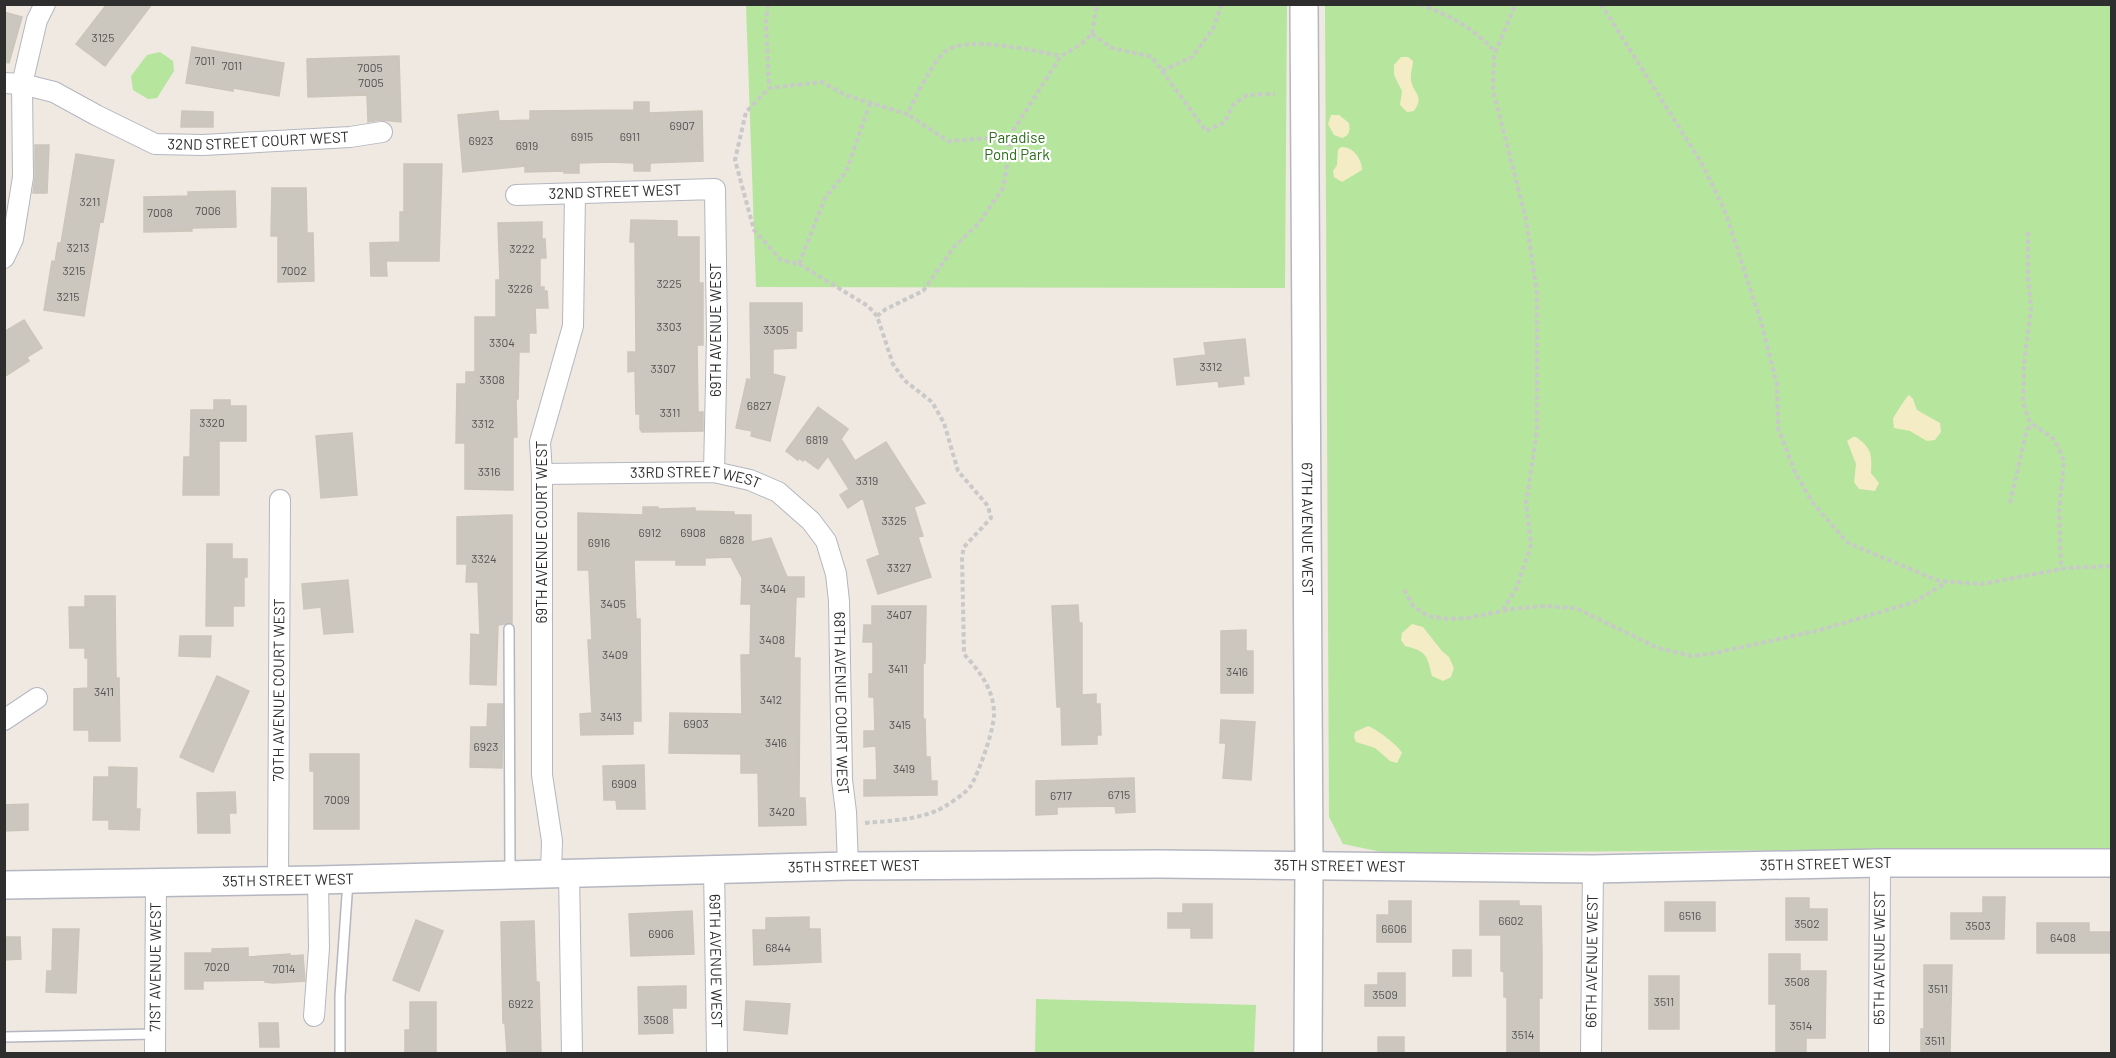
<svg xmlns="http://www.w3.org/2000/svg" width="2116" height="1058" viewBox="0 0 2116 1058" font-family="Barlow,sans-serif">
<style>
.green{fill:#b6e59e}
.sand{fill:#f3ecc5}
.building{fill:#cbc7bf;stroke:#cbc5ba;stroke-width:1.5}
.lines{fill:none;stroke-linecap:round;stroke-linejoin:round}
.lane-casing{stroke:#b4b7c1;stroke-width:12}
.street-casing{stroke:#b4b7c1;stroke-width:22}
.secondary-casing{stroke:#b4b7c1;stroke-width:30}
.path{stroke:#c9c9c9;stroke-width:4;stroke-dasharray:4.5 3;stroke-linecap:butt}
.lane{stroke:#fff;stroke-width:9}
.street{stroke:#fff;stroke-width:20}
.secondary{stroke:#fff;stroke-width:27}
.labels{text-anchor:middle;stroke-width:4.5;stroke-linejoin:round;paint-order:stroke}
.number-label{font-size:12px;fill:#555452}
.park-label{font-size:15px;fill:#2c6e1b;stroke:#fff}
.street-label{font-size:15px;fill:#2e2e2e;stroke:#fff}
</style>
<rect width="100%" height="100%" fill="#efe9e1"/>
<path class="green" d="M746 5H1287L1285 288 756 287Z
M1325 5H2111V848L1387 853 1343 844 1329 817Z
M160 52 173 61 174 71 157 98 148 99 133 90 131 76 147 55Z
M1036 999 1256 1005 1254 1053H1035Z"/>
<path class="sand" d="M1401 57H1408L1413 61C1413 67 1410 73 1411 80 1413 94 1425 95 1414 111L1407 112 1400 105 1402 91 1394 75V65Z
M1331 115H1339L1349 123C1350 131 1350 135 1342 138L1334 135 1328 124Z
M1341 147C1353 146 1362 159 1362 170L1342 182 1334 177 1333 171 1337 165 1338 150Z
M1909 395 1913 399 1917 410 1940 423 1941 432 1935 440 1927 441 1910 431 1894 428 1893 419C1895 415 1906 397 1909 395Z
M1853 437H1856C1872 448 1872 455 1871 473L1879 483 1875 491 1859 489 1854 482 1856 464 1847 441Z
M1412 624 1423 627 1442 651 1449 657 1454 668 1451 677 1443 681 1432 676C1427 656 1427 651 1405 646L1401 640 1402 633Z
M1368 726C1375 728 1399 746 1402 753L1397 763 1390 761 1375 748 1356 742 1354 737 1355 732Z"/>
<path class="building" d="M107 4H152L105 66 76 44Z
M4 12 22 17 9 63 4 62Z
M192 47 284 63 279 96 233 88V91L186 83Z
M399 56 401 122 381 120 368 122 367 95 308 97 307 59Z
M634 102H649V113L702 111 703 161 650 163V171H634V163L611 162 579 163V173H564V171L525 172V166L463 172 458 115 498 111 499 121 530 120V111L634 110Z
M182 111 213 112V127H181Z
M35 145H49L47 193H33L35 177Z
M76 154 114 160 103 222 100 221 84 316 44 310 52 261 55 262 58 243H61Z
M404 164H442L439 261H386L387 276H371L370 243 400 242V212H404Z
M272 188H306L307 233H313L314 281 278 282V236H271Z
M235 191 236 227 192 228V231L144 232V197L188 196V192Z
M631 220 677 221V237H699V283H703V345H697L698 412H703V431L642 432 640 429V414H636L635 371 628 372V352H636L635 242H630Z
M542 222V239H545L546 258H540V287H544V291H547L548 308H535L536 333H529V352H519L518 399H516L517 437H513V490L465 489V443H456L457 384H466V372H475V317H496V280H500L498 223Z
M750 303H802V331H796V348L773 349V374L785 377 770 441 751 436 752 431 736 428 747 379 751 380Z
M24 320 42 348 27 357 29 361 4 377V332Z
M1245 339 1249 376H1243L1244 384 1219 387 1218 381 1177 385 1174 359 1206 355 1204 343Z
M214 400H230V406H246V441H219V495H183L184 457H190L191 410H214Z
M818 407 848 429 841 439 855 461 886 442 925 503 914 507 923 536 918 537 931 577 878 594 867 560 880 555 863 498 848 508 840 495 849 489 828 456 818 469 804 459 803 461 799 458 798 460 786 451Z
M352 433 357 495 321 498 316 436Z
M643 507H658V509L695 508V511L734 512V515H751V542L771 538 787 577H804V597H796L794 658H800L799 798H805L806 825 759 826 758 773H741V754L669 753 670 713 742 714 741 655H750L751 604H741L742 578 731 557 705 558V565H676V560H634L636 619H640L641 721H633V734L581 735 580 714 592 713 588 640H592L589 570H578V513L643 515Z
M512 515V623L498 625 496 685 470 684 471 634 480 635 478 582H466L467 564H457V517Z
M207 544H232V559H247V577H244V606H233V626H206Z
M348 580 353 632 324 634 321 607 304 609 302 584Z
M85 596H115L116 678H119L120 741H89V730H74V689L88 688V658H85V648H70L69 607H85Z
M1078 605 1079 623H1082V695L1096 694V704H1100L1101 735H1097V744L1062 745 1061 707H1057L1052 606Z
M872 606H926L925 663H923V719H925L926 757H930L931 781H937V795L864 796V780H877L876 746 864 747V731H875L874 697H869V674H873V642H863L864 625H872Z
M1246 630V651H1253V693H1221V631Z
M180 636H211L210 657 179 656Z
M217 676 249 691 213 772 180 757Z
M488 704H503L502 768 470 767 471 727H487Z
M1221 720 1255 722 1251 780 1223 778 1226 743H1220Z
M310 754H359V829H314V771H310Z
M644 765 645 809H617L616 800H604L603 766Z
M109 767 137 768 136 809H140L139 830 109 829V820H93L94 777H109Z
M1134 778 1135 812 1116 813 1115 806 1057 807V814L1036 815V781Z
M235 792 236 813H229L230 833H198L197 793Z
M28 804V830L4 831V805Z
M1983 897H2005L2004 939H1951V913H1983Z
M1786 898H1809V909H1827V940H1786Z
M1389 901H1411V942H1377V915H1389Z
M1480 901H1519V906H1541L1542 953V998H1539V1053H1507V997H1504V972L1501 971V935H1480Z
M1665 902H1715V931H1665Z
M1183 904H1212V938H1191V928H1168V913H1183Z
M692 911 694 954 631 956 629 914Z
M809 917V929H820L821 962 754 965 753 930H766V918Z
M416 920 443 931 419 991 393 980Z
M534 921 536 982H539L541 1053H507L505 1023H503L501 922Z
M2037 923H2089V932H2112V953H2037Z
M53 929H79L76 993 46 992 47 971H52Z
M4 937H20L21 959 4 960Z
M248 948V957L290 954V956L303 955 305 981 274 983 265 982V980L203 981V989H185V953H212V949Z
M1453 950H1471V976H1453Z
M1769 954H1800V971H1826L1825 1038H1806V1053H1776V1004H1769Z
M1924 965H1952L1950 1053H1921V1029H1924Z
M1378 973H1405V1006H1365V985H1378Z
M1649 976H1679V1029H1649Z
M686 986V1008H672L673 1033 639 1034 638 987Z
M746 1001 790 1004 787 1034 744 1030Z
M410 1002H436V1053H405V1030H410Z
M259 1023H278L279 1047H260Z
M1378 1037H1404V1053H1378Z"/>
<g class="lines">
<g class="lane-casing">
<path id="lane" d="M509 629 510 873
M4 1037 155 1034
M340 1054V996L348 881"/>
</g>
<g class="street-casing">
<g id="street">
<path id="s1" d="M4 83 22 84 54 92 96 115 155 144 203 145 350 137 382 132"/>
<path id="s2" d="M516 195 715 189 717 336 714 472"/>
<path d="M4 258 13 239 23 177 22 84 37 20 45 4"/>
<path id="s3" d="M542 474 714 472 750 480 778 492 811 521 826 541 836 574 839 601 842 780 846 812 848 866"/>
<path d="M4 720 37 698"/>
<path id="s4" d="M714 869 717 1051"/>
<path d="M569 872 572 1054"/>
<path d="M551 873 552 841 542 775V474L540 442 573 326 575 194"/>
<path id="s5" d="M278 880 280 500"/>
<path d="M314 1016 319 948 318 880"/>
<path id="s6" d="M155 1054 156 882"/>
<path id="s7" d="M1591 1054 1593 869"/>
<path id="s8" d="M1879 1054 1880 863"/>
</g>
</g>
<g class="secondary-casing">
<g id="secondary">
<path id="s9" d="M1304 4 1309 865 1308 1054"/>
<path id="s10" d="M4 885 318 880 848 866 1159 864 1593 869 1880 863H2112"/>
</g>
</g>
<path class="path" d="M768 4 766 22 769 88
M1378 4H1379
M1420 4C1448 15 1476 29 1495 52
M1601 4 1701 162 1725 211 1761 322 1777 384 1778 428 1795 472 1812 502 1848 543 1939 581 1982 584 2066 568 2112 566
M1092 34 1112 48 1152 57 1206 131 1225 122 1233 105 1247 95 1275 94
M1162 71 1192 57 1213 29 1222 4
M870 103 846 172 825 198 799 264 781 260 754 230 735 160 746 112 769 88 822 82 845 95 907 114C915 99 933 60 946 51 967 35 1036 51 1061 56
M1009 137 1061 56 1080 45 1092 34 1097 4
M2028 232V277L2031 309 2024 364 2023 402 2031 426
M799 264 868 306 877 316 893 364 904 380 932 402 944 423 958 471 988 506 991 518 964 547 962 557 964 654C979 671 994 689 994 714 994 730 979 773 970 787 966 793 944 808 936 811 913 820 889 821 864 823
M877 316 886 309 923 291 954 247 979 223 1003 188 1009 155V137L948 141 907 114
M2010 503 2027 429 2034 425 2055 440 2064 461 2059 511 2061 569
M1404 590 1413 606 1428 616 1448 619 1467 618 1512 609 1542 606 1576 608 1658 648 1692 656 1715 653 1820 630 1914 602 1947 582
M1503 610 1517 587 1531 544 1526 503 1537 431V293L1526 219 1493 90 1494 55 1516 4"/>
<use href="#lane" class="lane"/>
<use href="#street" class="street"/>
<use href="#secondary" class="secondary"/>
</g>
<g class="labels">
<g class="number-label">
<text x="103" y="42">3125</text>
<text x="205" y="65">7011</text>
<text x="232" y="70">7011</text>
<text x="370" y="72">7005</text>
<text x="371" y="87">7005</text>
<text x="682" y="130">6907</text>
<text x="582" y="141">6915</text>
<text x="630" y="141">6911</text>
<text x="481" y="145">6923</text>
<text x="527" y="150">6919</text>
<text x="90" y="206">3211</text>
<text x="208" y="215">7006</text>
<text x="160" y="217">7008</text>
<text x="78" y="252">3213</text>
<text x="522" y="253">3222</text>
<text x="74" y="275">3215</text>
<text x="294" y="275">7002</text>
<text x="669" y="288">3225</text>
<text x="520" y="293">3226</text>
<text x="68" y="301">3215</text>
<text x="669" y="331">3303</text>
<text x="776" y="334">3305</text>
<text x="502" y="347">3304</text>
<text x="1211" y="371">3312</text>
<text x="663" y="373">3307</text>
<text x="492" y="384">3308</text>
<text x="759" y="410">6827</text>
<text x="670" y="417">3311</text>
<text x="212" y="427">3320</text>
<text x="483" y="428">3312</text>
<text x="817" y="444">6819</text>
<text x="489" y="476">3316</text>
<text x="867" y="485">3319</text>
<text x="894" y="525">3325</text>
<text x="650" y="537">6912</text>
<text x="693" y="537">6908</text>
<text x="732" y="544">6828</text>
<text x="599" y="547">6916</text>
<text x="484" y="563">3324</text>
<text x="899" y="572">3327</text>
<text x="773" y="593">3404</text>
<text x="613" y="608">3405</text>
<text x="899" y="619">3407</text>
<text x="772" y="644">3408</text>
<text x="615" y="659">3409</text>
<text x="898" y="673">3411</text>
<text x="1237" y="676">3416</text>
<text x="104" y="696">3411</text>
<text x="771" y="704">3412</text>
<text x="611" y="721">3413</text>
<text x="696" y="728">6903</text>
<text x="900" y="729">3415</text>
<text x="776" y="747">3416</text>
<text x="486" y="751">6923</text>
<text x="904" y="773">3419</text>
<text x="624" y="788">6909</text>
<text x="1119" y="799">6715</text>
<text x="1061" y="800">6717</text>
<text x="337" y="804">7009</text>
<text x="782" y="816">3420</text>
<text x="1690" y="920">6516</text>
<text x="1511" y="925">6602</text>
<text x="1807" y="928">3502</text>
<text x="1978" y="930">3503</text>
<text x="1394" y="933">6606</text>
<text x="661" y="938">6906</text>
<text x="2063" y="942">6408</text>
<text x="778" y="952">6844</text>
<text x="217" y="971">7020</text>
<text x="284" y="973">7014</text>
<text x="1797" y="986">3508</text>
<text x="1938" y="993">3511</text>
<text x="1385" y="999">3509</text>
<text x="1664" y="1006">3511</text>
<text x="521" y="1008">6922</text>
<text x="656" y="1024">3508</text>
<text x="1801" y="1030">3514</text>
<text x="1523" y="1039">3514</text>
<text x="1935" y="1045">3511</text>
</g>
<g class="park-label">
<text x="1017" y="143">Paradise<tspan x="1017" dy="17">Pond Park</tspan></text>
</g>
<g class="street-label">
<text dy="5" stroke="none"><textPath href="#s1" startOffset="268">32ND STREET COURT WEST</textPath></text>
<text dy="5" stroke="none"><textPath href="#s2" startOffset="99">32ND STREET WEST</textPath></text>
<text transform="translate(716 330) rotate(-90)" y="5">69TH AVENUE WEST</text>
<text dy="5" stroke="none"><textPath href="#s3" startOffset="154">33RD STREET WEST</textPath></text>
<text dy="5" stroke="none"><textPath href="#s9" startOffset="525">67TH AVENUE WEST</textPath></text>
<text transform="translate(542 532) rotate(-90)" y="5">69TH AVENUE COURT WEST</text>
<text dy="5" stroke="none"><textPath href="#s5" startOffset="190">70TH AVENUE COURT WEST</textPath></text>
<text dy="5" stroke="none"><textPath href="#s3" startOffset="472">68TH AVENUE COURT WEST</textPath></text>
<text dy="5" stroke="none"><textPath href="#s10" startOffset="1822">35TH STREET WEST</textPath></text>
<text dy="5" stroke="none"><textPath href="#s10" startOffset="1336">35TH STREET WEST</textPath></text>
<text dy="5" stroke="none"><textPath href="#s10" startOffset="850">35TH STREET WEST</textPath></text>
<text dy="5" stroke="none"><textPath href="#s10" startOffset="284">35TH STREET WEST</textPath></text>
<text dy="5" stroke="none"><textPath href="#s8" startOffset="96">65TH AVENUE WEST</textPath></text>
<text dy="5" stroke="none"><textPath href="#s4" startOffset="92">69TH AVENUE WEST</textPath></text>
<text dy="5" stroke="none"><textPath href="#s7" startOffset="93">66TH AVENUE WEST</textPath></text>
<text dy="5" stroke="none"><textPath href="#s6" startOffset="87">71ST AVENUE WEST</textPath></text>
</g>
</g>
<rect width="2116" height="1058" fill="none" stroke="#2e2e2e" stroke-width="12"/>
</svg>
